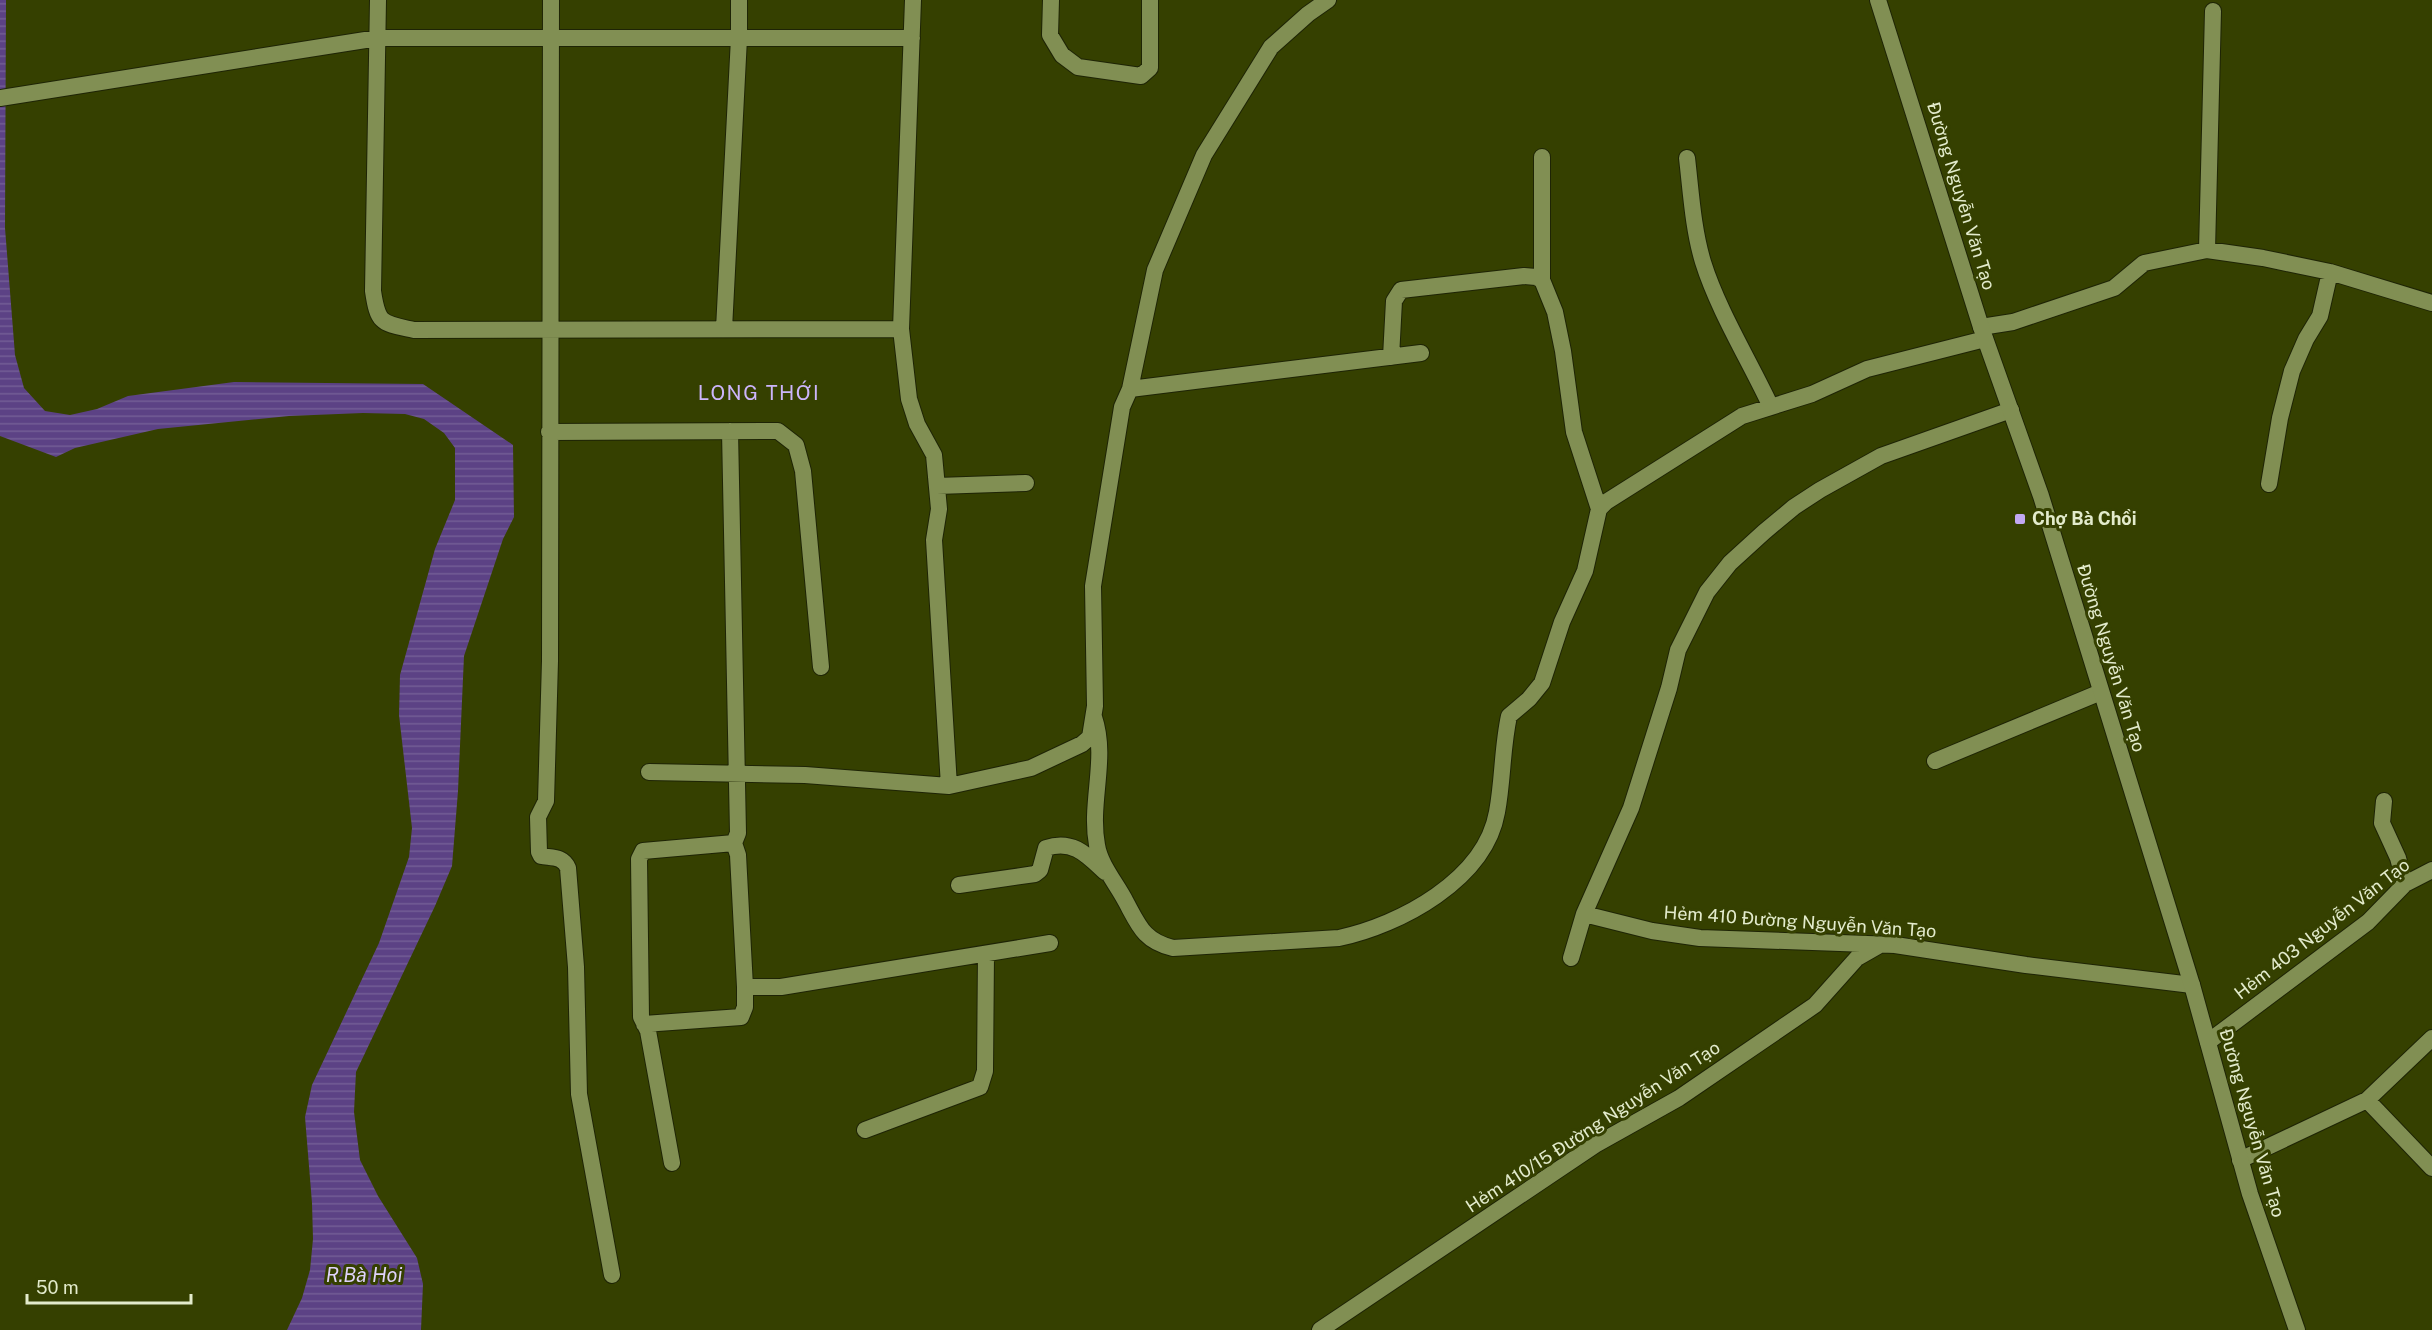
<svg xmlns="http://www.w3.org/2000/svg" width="2432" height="1330" viewBox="0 0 2432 1330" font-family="'Public Sans',sans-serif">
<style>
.water{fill:url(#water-rules)}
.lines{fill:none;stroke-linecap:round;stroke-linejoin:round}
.minor-casing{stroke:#1e2405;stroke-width:18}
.secondary-casing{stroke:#1e2405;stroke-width:18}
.minor{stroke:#818f53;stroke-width:16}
.secondary{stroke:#818f53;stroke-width:16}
.poi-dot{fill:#c2a8f3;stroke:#354000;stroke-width:2}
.labels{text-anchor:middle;stroke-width:6;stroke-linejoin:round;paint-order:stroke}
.street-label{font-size:18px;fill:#e3ebcc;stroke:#354000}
.poi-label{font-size:18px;font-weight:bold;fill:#e3ebcc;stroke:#354000;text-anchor:start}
.neighbourhood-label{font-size:20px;letter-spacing:1.5px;fill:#ccb5fb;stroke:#354000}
.water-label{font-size:20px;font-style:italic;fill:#dfd2fa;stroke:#354000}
</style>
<defs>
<pattern id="water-rules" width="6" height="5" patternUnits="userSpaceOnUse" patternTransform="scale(1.5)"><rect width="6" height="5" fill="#5c4285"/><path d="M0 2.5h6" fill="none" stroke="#735d95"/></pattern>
</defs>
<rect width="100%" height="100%" fill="#354000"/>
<path class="water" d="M0 0H6L5 228 15 355 24 388 45 411 70 415 97 409 128 396 234 382 423 384 513 445 514 517 503 539 464 656 458 791 452 866 435 906 356 1072 354 1112 360 1160 378 1196 417 1258 423 1284 421 1330H287L302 1298 310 1270 313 1239 312 1203 305 1117 312 1085 379 943 409 857 412 828 399 715 400 675 435 549 455 500V448L444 433 424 419 405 414 363 413 289 416 158 429 75 448 56 457 0 436Z"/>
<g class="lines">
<g class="minor-casing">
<path id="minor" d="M378 0 373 291C378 325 382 323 414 330L901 329 913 0
M551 0 550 661 546 801 538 817 539 852 541 856C552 858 563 856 568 868L576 967 579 1094 612 1275
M1051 0 1050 35 1062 55 1078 67 1141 76 1150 68V0
M0 98 378 38H912
M1542 157V280
M1687 158C1691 192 1693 229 1703 262 1718 310 1749 360 1771 407
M2207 250 2213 11
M1981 327 2013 322 2114 288 2144 263 2207 250 2263 258 2330 272 2432 303
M724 329 739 38V0
M901 329 909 399 917 424 934 455 939 509 934 540 949 786
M1391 357 1394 301 1401 290 1524 276 1536 277 1542 280 1555 312 1563 351 1574 432 1599 509
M1130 389 1421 353
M730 431 738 833 734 843 738 855 745 987H781L1050 943
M549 432 778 431 796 445 803 471 821 667
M2269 484 2280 418 2292 371 2306 339 2320 316 2330 272
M937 486 1026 483
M1094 717C1108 759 1089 802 1097 845 1100 865 1117 884 1126 902 1139 926 1144 941 1173 948L1339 938C1400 925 1485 880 1497 812 1503 780 1502 748 1509 716L1529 699 1542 683 1562 622 1585 571 1599 509 1606 502 1742 416 1812 394 1867 369 1985 339
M1935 761 2101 692
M649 772 805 775 949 786 1031 768 1082 744 1090 737 1095 706 1093 586 1122 407 1130 389 1155 270 1204 155 1271 47 1308 14 1328 0
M2384 801 2382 823 2398 858 2405 884
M959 885 1035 874 1040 870 1046 848C1073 839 1087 855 1105 872
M1584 914 1652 931 1700 938 1895 945 2026 965 2192 985
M1571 958 1584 914 1631 808 1669 688 1678 650 1707 592 1730 563 1764 532 1794 507 1820 490 1881 456 2011 410
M644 1024 741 1017 745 1007V987
M2208 1042 2368 922 2405 884 2432 870
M2367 1100 2432 1168
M865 1130 980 1087 985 1071 986 954
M2240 1160 2367 1100 2432 1038
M672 1163 648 1031 641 1017 639 859 643 851 734 843
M1320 1330 1595 1145 1679 1098 1815 1005 1857 958 1878 946"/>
</g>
<g class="secondary-casing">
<path id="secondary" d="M1878 0 1981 327 2041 496 2192 985 2250 1194 2297 1330"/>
</g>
<use href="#minor" class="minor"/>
<use href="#secondary" class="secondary"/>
</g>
<rect class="poi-dot" x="2014" y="513" width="12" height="12" rx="3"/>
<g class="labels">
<g class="street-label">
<text transform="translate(1961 196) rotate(73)" y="6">Đường Nguyễn Văn Tạo</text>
<text transform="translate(2111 658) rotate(73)" y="6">Đường Nguyễn Văn Tạo</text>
<text transform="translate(1800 922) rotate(4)" y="6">Hẻm 410 Đường Nguyễn Văn Tạo</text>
<text transform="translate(2322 929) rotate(-38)" y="6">Hẻm 403 Nguyễn Văn Tạo</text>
<text transform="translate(2252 1123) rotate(74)" y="6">Đường Nguyễn Văn Tạo</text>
<text transform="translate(1593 1127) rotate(-33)" y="6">Hẻm 410/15 Đường Nguyễn Văn Tạo</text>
</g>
<g class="poi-label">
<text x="2032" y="525">Chợ Bà Chồi</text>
</g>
<g class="neighbourhood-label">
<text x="759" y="400">LONG THỚI</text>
</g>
<g class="water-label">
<text x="364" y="1282">R.Bà Hoi</text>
</g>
</g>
<path d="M27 1294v9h164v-9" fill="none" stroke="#e3ebcc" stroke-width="3"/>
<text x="36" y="1294" font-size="18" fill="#e3ebcc" stroke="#354000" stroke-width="4.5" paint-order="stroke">50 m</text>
</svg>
